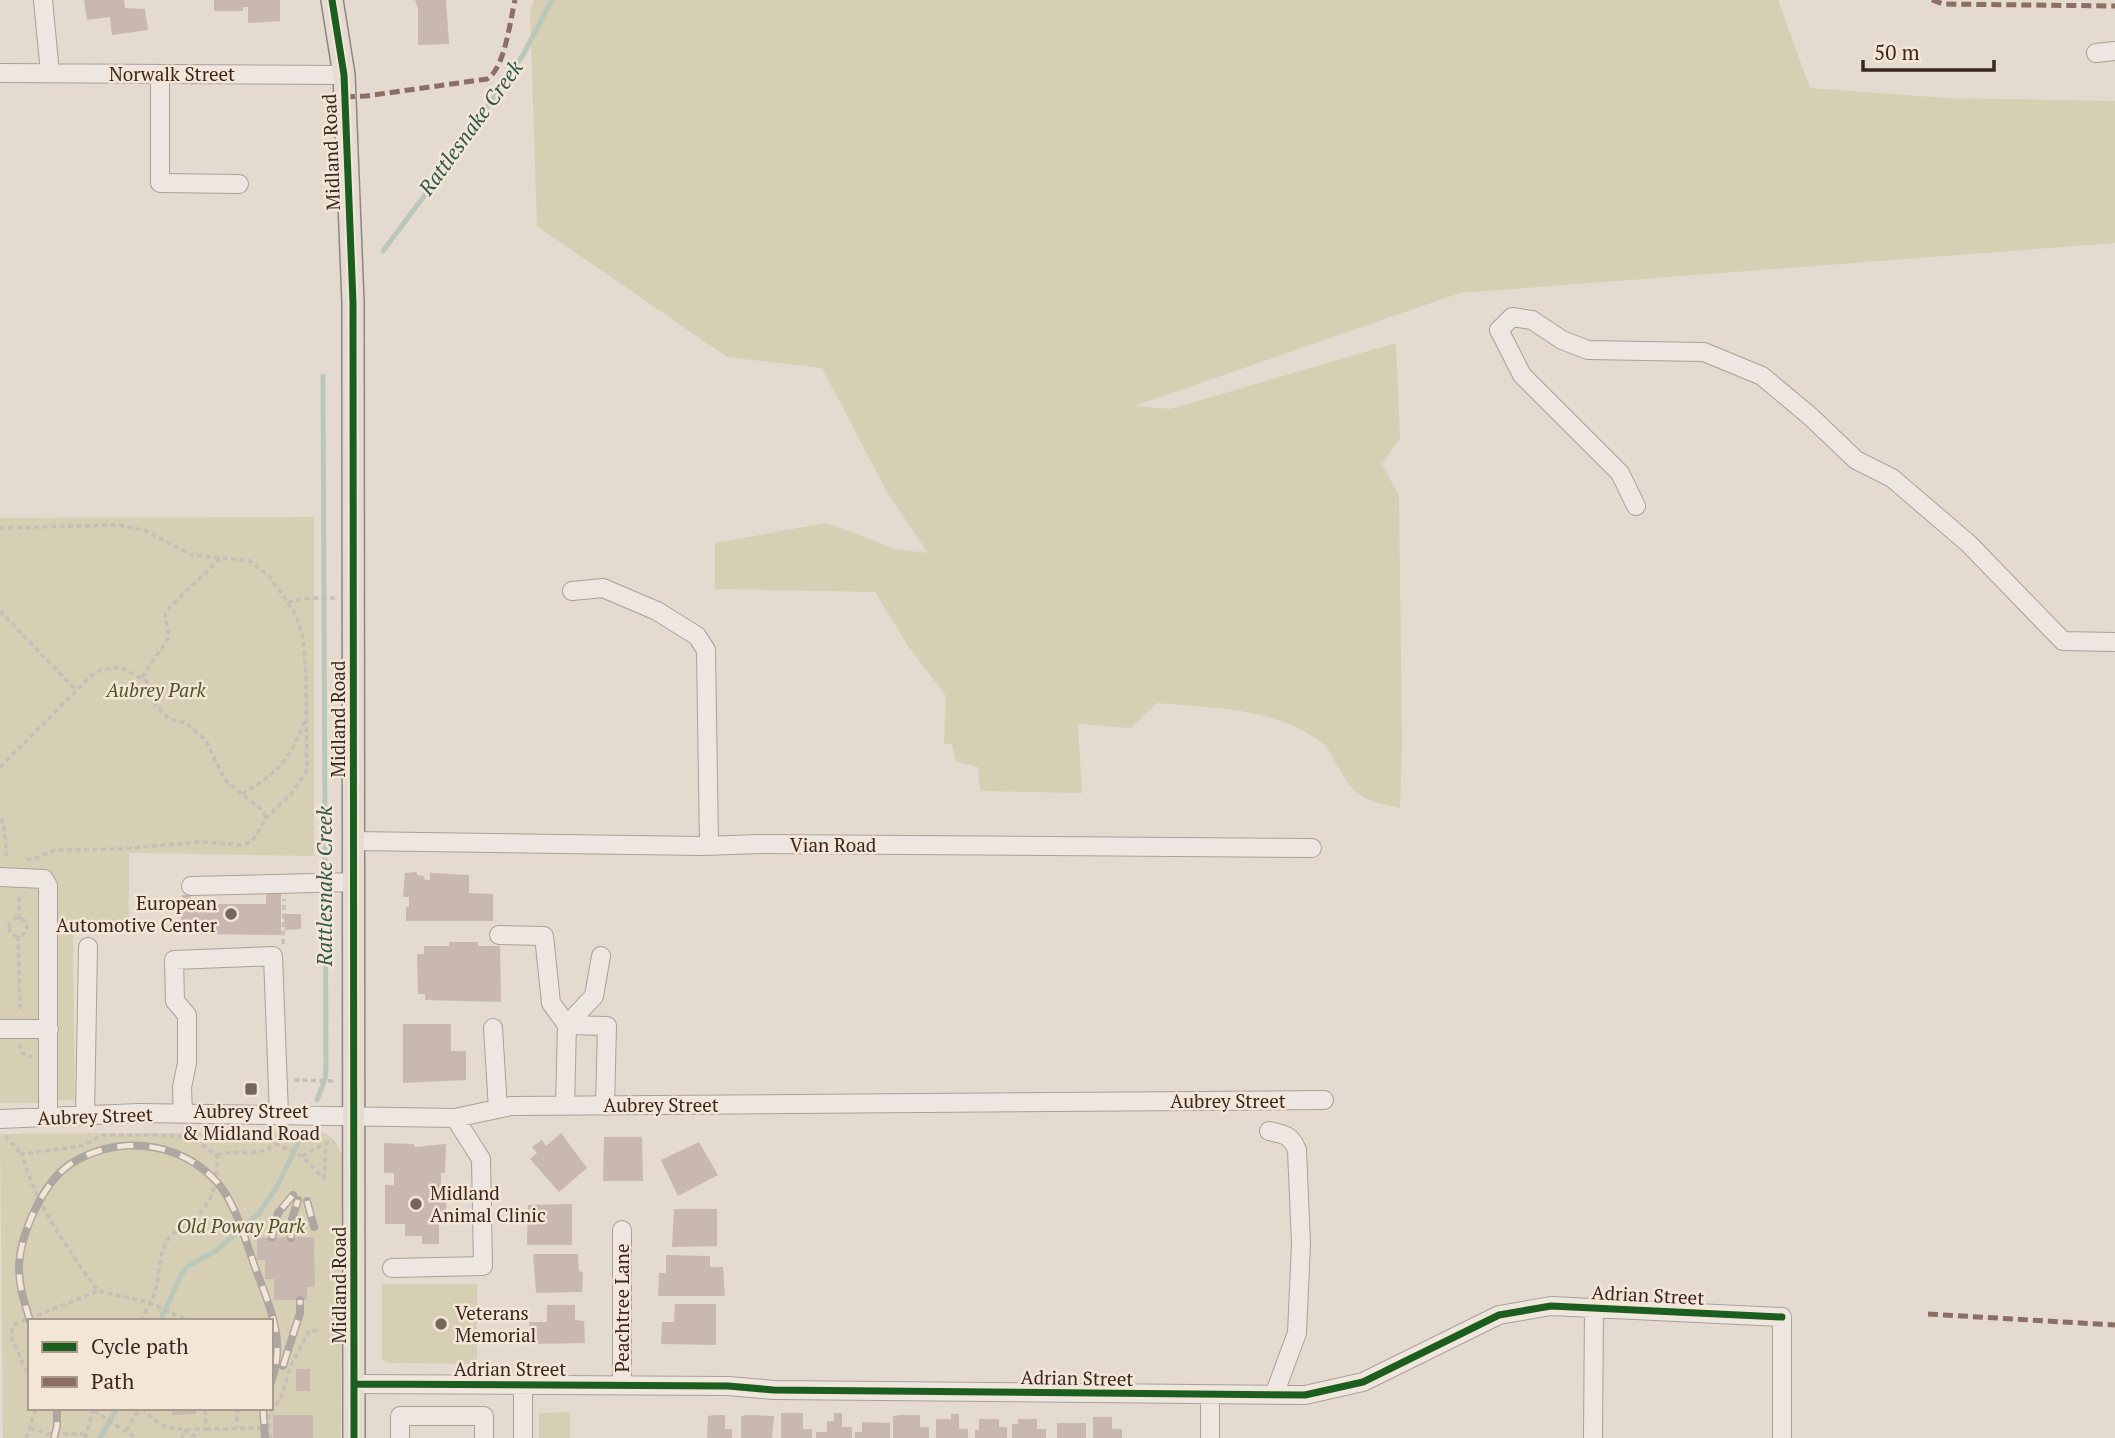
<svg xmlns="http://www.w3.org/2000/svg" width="2115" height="1438" viewBox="0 0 2115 1438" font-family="'PT Serif',serif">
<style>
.green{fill:#d6cfb3;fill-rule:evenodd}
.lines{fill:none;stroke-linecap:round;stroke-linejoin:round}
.stream{stroke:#bac8bc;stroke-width:5}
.building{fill:#c8b8b0}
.minor-casing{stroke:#aaa098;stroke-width:20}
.major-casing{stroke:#90867f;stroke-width:24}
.path{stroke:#c6beb8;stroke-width:3.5;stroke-dasharray:5 3.5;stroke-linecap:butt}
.minor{stroke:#eee7e1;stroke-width:18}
.major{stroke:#e4dcd3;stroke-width:21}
.rail-casing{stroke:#ada6a1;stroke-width:8}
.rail{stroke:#f4e6d7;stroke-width:5;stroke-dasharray:16;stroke-linecap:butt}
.quiet{stroke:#8d6e63;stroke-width:5;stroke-dasharray:10 5;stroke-linecap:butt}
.cycleway-casing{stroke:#f4e6d7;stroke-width:11}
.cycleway{stroke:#1b5e20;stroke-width:7}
.poi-dot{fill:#75665d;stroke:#f4e6d7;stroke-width:2.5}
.labels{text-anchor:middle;stroke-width:5;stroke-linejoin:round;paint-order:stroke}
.street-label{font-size:19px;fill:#392720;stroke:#f4e6d7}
.park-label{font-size:19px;font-style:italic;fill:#525428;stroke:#f4e6d7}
.poi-label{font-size:19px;fill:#392720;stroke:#f4e6d7;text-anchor:start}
.water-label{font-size:21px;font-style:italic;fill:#30584d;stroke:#f4e6d7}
</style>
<rect width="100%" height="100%" fill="#e5dacf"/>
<path class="green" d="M534 0H1778L1810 88 1947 98 2115 101V243L1460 293 1134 406 1170 409 1396 343 1400 438 1382 464 1399 496 1402 744 1400 808C1365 801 1355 798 1337 765 1333 758 1329 748 1322 743 1275 707 1213 708 1157 703L1131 728 1078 724 1082 793 980 791 978 767 956 762 952 744H944L946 696 908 646 875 592 715 589V543L827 523 896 549 928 553 887 492 822 368 727 357 537 226 530 12Z
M314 517V856L129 853V928L73 929 75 1100 38 1101V1103H0V518Z
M322 1132C334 1138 338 1144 342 1157L341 1438H3L0 1134ZM30 1321H271V1408H30Z
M382 1284H477V1364L390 1363 382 1360Z
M570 1412V1438H539V1413Z"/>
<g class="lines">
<path class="stream" d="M383 251 445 168 523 55 552 0
M317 1100 325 1079 326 1069 323 376
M160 1321 181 1275 187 1267 217 1250 259 1213 278 1185 299 1141
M100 1438 117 1408"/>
</g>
<path class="building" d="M84 0H124L125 8 145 9 148 30 112 35 110 17 87 20Z
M214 0H280V21L248 23V7H243V11H214Z
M415 0H446L449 44 418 45V8Z
M417 872V875L424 876 425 880H430V873L469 875V893L493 894V921H406V907H409V897H403L405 873Z
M266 893H281V935L192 934V925H181L182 895H191V904H266Z
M284 914H301V929L285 930Z
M449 942H478V946H500L501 1002 425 1000V994H418L417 954H424V946H449Z
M403 1024H451V1051H466V1080L403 1083Z
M561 1133 587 1168 559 1192 530 1159 537 1153 532 1147 542 1140 546 1146Z
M604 1137H642L643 1181H603Z
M699 1142 718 1175 678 1196 661 1160Z
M384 1143 414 1144V1147L446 1144 445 1173H441V1186H446V1223H439V1244H422V1236H405V1224H385V1185H394V1173H384Z
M572 1204V1245H527L528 1205Z
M674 1209H717V1246L672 1247Z
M314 1237 315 1287H307V1300H274V1279H265V1260H257V1238Z
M533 1254H578L579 1271 583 1272 582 1292 536 1293Z
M666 1255 710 1256V1267H723L725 1296H658L659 1273H666Z
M675 1304H716V1345L661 1344 662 1322H674Z
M547 1305H575V1320L584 1321 585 1343 530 1344 529 1322H547Z
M296 1369H310V1391H296Z
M172 1408H196V1414L172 1415Z
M781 1413H803V1429H812V1438H781Z
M834 1413H842V1427H852V1438H816V1432H827V1421H834Z
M951 1414H959V1429H968V1438H936V1419H951Z
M273 1415H313V1438H273Z
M715 1415H725V1429H732V1438H707L708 1416Z
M748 1415 774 1416 772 1438H741V1416Z
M901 1415H920V1427H929V1438H893V1416Z
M1093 1417H1112V1429H1122V1438H1093Z
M979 1419H999V1427H1007V1438H975V1430H979Z
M1018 1419H1037V1429H1046V1438H1012V1424H1018Z
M862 1422 890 1423V1438H855V1432H862Z
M1057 1423H1086V1438H1057Z"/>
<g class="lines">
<g class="minor-casing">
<path id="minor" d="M43 0 50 73
M2096 53 2115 51
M0 73 344 75
M160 74V183L239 184
M1636 506 1620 473 1522 375 1499 330 1512 317 1532 320 1562 340 1588 350 1704 352 1762 376 1811 417 1856 460 1892 478 1969 544 2063 641 2115 642
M572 591 603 588 657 611 697 636 706 650 709 846
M354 841 703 846 759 844 1312 848
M0 877 44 879 48 886V1117
M191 886 355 882
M499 935 544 936 551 1003 567 1025 594 996 601 956
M493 1028 498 1109
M0 1029H49
M565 1106 567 1025 607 1026 605 1106
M183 1114 182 1087 187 1063V1015L175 1001 174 960 273 956 279 1115
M85 1116 88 947
M0 1119 139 1113 455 1118 511 1106 1324 1100
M1269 1131C1284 1134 1291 1135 1297 1150L1301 1244 1297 1333 1274 1395
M392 1268 483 1266 481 1159 455 1118
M355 1384 728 1386 774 1390 1305 1395 1363 1382 1499 1315 1551 1306 1782 1317V1438
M523 1384V1438
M622 1385V1230
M1210 1396V1438
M400 1438V1416H484V1438
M1593 1438 1594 1308"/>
</g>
<g class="major-casing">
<path id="major" d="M332 0 344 75 353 303 354 1438"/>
</g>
<path class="path" d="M0 528 119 525 147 531 191 555 250 561 270 577 296 615 303 638 306 673 307 770 291 794 266 818 256 836 250 842 243 845 200 842 120 849 55 850 33 859H25
M288 602 311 598H335
M0 611 77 691
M142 677 169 637 165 615 170 607 221 558
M0 767 91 676 101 670 120 667 150 683 156 706 169 719 186 723 206 741 225 780 262 810 266 818
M242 794C280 771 288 762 305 721
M0 819 4 824 7 860
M9 927a9 9 0 1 1 18 0a9 9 0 1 1-18 0Z
M19 919V893
M18 936 20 1012
M283 944 284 899
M19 1044 22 1053 32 1057
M294 1080 335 1081
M5 1136 22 1154
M217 1155C238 1149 258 1158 276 1144L302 1156 324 1179
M302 1156 326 1143 334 1142
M324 1179 326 1143
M141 1321C145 1311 152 1301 155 1291 160 1276 158 1258 166 1243 172 1231 184 1227 194 1219 214 1203 218 1178 217 1155L195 1140 178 1136 156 1135H103L81 1146 22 1154C35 1204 68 1249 98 1291L148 1302 189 1321
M30 1380 11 1336 13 1325 98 1291
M142 1408C164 1432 175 1430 206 1429L205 1408
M237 1408V1428
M94 1411 136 1438
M30 1428 48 1434H87
M269 1428V1413L281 1398 291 1365 309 1331 320 1330
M206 1429 269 1428 270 1438
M126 1430 140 1408
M26 1438 36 1408
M85 1438 94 1408
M182 1438 184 1430 198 1438"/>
<use href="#minor" class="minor"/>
<use href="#major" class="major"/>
<g class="rail-casing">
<path id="rail" d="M307 1201 314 1227
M272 1238 278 1213 293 1195
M291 1238 292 1219 298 1200
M30 1321C25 1304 19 1287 19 1269 19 1236 43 1181 72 1163 118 1135 177 1141 214 1179 235 1199 246 1243 256 1270 271 1310 286 1340 271 1383
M283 1366 300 1313V1300
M263 1408 265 1438
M54 1438 57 1426V1408"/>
</g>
<use href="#rail" class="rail"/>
<path class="quiet" d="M1932 0 1943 4 2115 6
M345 97 366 96 487 79C505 68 510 21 515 0
M1928 1314 2115 1325"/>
<g class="cycleway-casing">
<path id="cycleway" d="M332 0 344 75 353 303 354 1438
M355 1384 728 1386 774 1390 1305 1395 1363 1382 1499 1315 1551 1306 1782 1317"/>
</g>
<use href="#cycleway" class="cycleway"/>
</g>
<g class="poi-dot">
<circle cx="231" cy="914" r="7"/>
<rect x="244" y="1082" width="14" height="14" rx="3.5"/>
<circle cx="416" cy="1204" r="7"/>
<circle cx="441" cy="1324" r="7"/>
</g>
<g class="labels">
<g class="street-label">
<text x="172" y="81">Norwalk Street</text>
<text transform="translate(331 152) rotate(-92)" y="7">Midland Road</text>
<text transform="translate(338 719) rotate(-90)" y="7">Midland Road</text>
<text x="833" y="852">Vian Road</text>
<text x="1228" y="1108">Aubrey Street</text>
<text x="661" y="1112">Aubrey Street</text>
<text transform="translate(95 1116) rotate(-2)" y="7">Aubrey Street</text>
<text transform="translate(339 1285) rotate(-90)" y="7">Midland Road</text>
<text transform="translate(1648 1295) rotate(3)" y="7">Adrian Street</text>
<text transform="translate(622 1308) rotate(-90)" y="7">Peachtree Lane</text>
<text x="510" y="1376">Adrian Street</text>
<text transform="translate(1077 1378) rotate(1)" y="7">Adrian Street</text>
</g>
<g class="park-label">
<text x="156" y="697">Aubrey Park</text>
<text x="241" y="1233">Old Poway Park</text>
</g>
<g class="poi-label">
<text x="217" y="910" text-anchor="end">European<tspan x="217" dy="22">Automotive Center</tspan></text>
<text x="251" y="1118" text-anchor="middle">Aubrey Street<tspan x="251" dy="22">&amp; Midland Road</tspan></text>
<text x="430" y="1200">Midland<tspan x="430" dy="22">Animal Clinic</tspan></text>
<text x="455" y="1320">Veterans<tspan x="455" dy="22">Memorial</tspan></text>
</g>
<g class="water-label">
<text transform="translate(471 128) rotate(-54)" y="7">Rattlesnake Creek</text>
<text transform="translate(325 886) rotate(-90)" y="7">Rattlesnake Creek</text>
</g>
</g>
<rect x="28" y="1319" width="245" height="91" fill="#f4e6d7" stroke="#a99a8e" stroke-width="2"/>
<rect x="42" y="1342" width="35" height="10" fill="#1b5e20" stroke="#a99a8e" stroke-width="2"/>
<text x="91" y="1354" font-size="21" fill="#392720">Cycle path</text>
<rect x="42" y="1377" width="35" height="10" fill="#8d6e63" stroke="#a99a8e" stroke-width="2"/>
<text x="91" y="1389" font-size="21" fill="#392720">Path</text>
<path d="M1863 60v10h131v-10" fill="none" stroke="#392720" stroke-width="3.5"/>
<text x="1874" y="60" font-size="21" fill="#392720" stroke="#f4e6d7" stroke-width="5" paint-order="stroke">50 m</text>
</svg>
